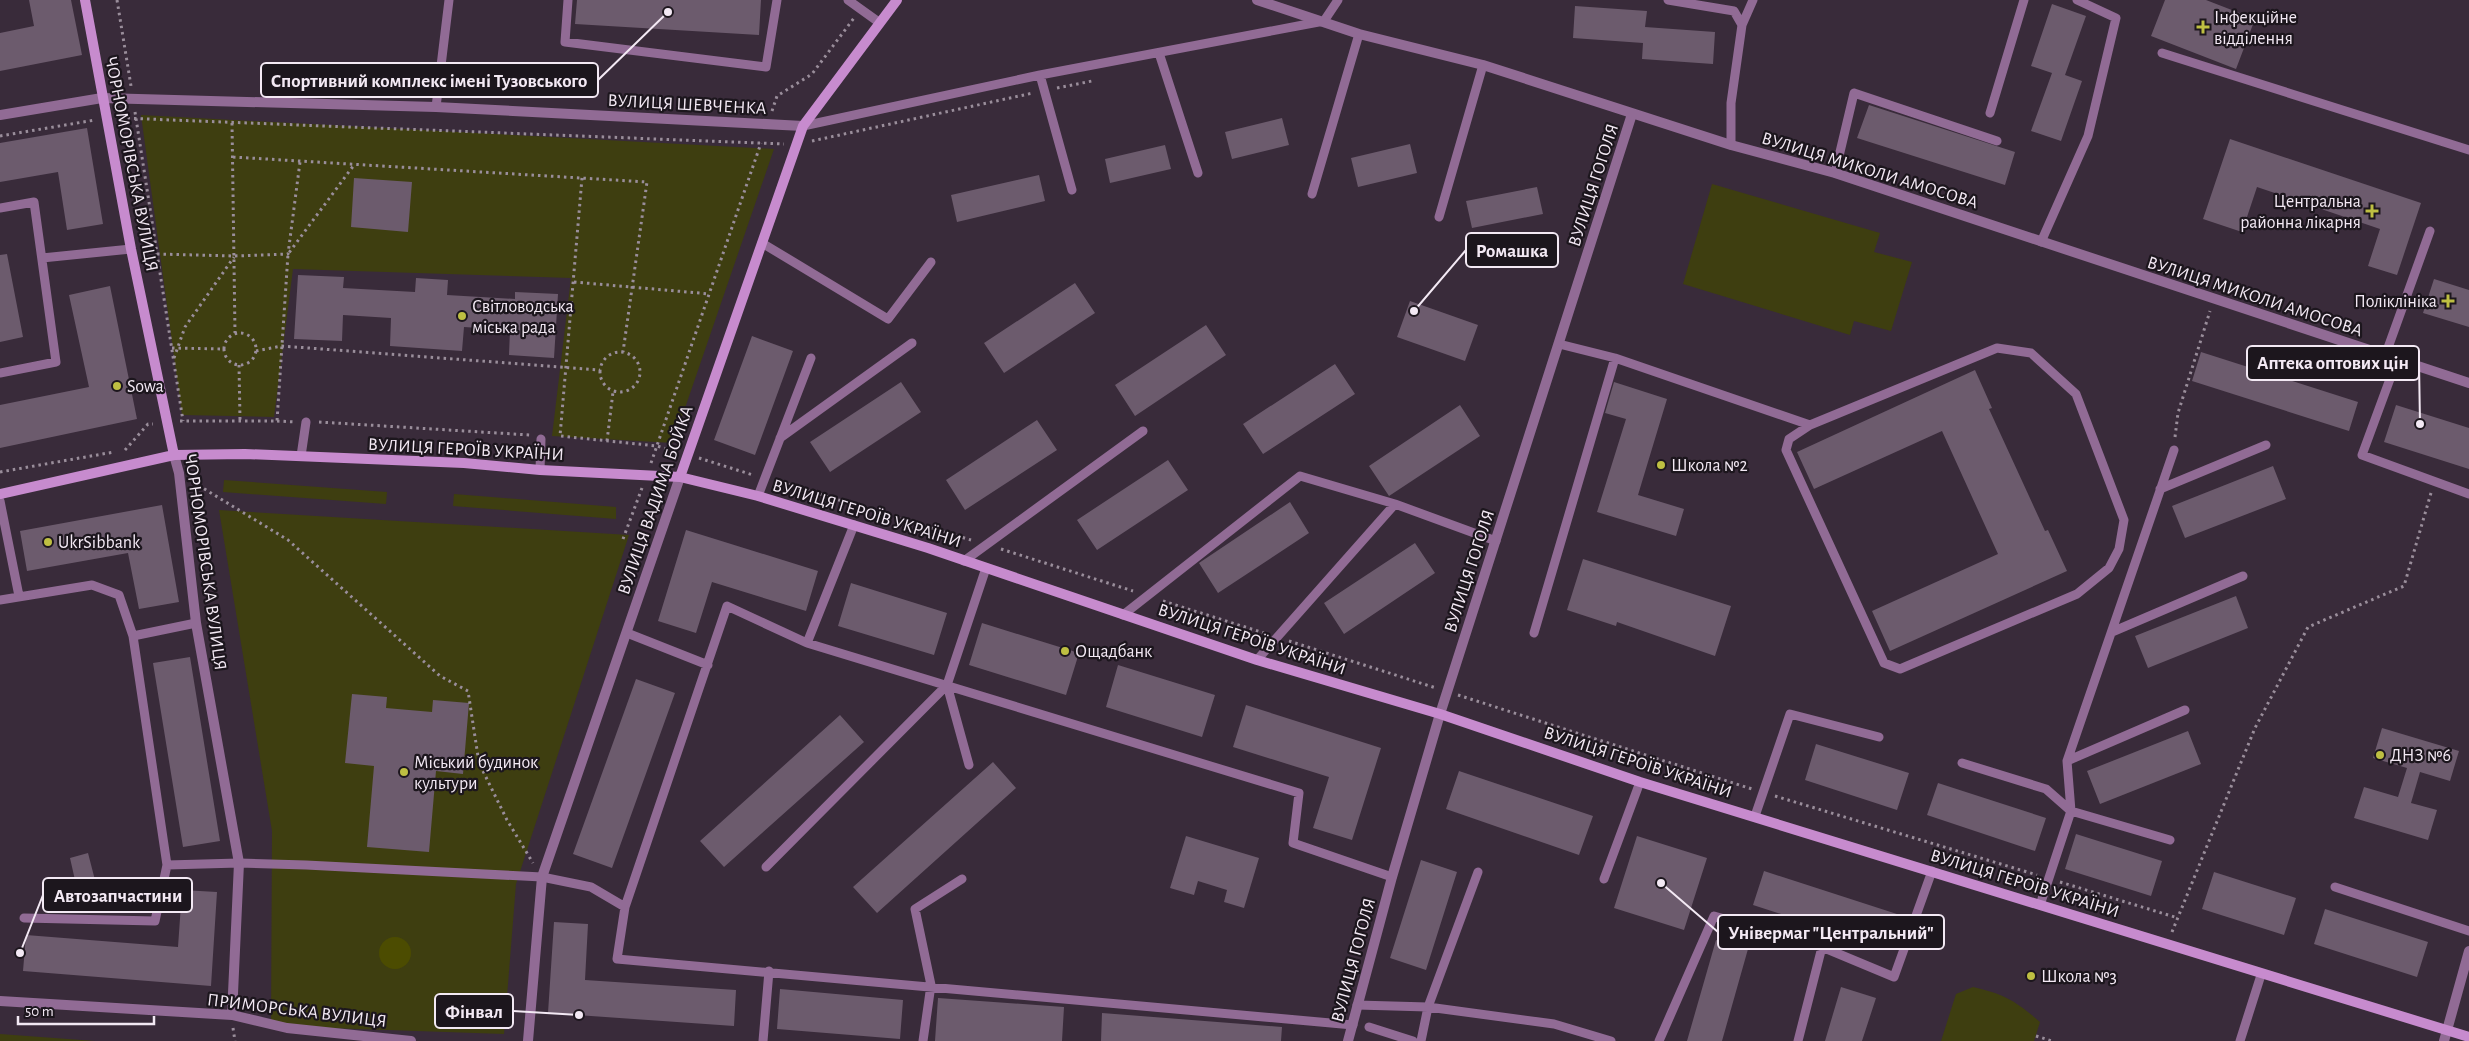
<svg xmlns="http://www.w3.org/2000/svg" width="2469" height="1041" viewBox="0 0 2469 1041" font-family="'Alegreya Sans',sans-serif">
<style>
.green{fill:#3e3e10}
.water{fill:#4c4c01}
.building{fill:#6c5b6d}
.lines{fill:none;stroke-linecap:round;stroke-linejoin:round}
.path{stroke:#9a8e9b;stroke-width:3;stroke-dasharray:2.5 4;stroke-linecap:butt}
.lane{stroke:#916b95;stroke-width:9}
.street{stroke:#916b95;stroke-width:10}
.secondary{stroke:#c78bce;stroke-width:10}
.poi-dot{fill:#bebf42;stroke:#1c161d;stroke-width:2}
.labels{text-anchor:middle;stroke-width:4.5;stroke-linejoin:round;paint-order:stroke}
.poi-label{font-size:18px;fill:#f3e9f4;stroke:#1c161d;text-anchor:start}
.street-label{font-size:18px;fill:#f3e9f4;stroke:#1c161d}
.leader{fill:none;stroke:#f3e9f4;stroke-width:2}
.callout-dot{fill:#f3e9f4;stroke:#1c161d;stroke-width:2}
.callout{fill:#1c161d;stroke:#f3e9f4;stroke-width:2}
.callout-label{font-size:19px;text-anchor:middle;font-weight:bold;fill:#f3e9f4}
</style>
<rect width="100%" height="100%" fill="#392b3a"/>
<path class="green" d="M141 115 774 149 673 443 552 436 571 278 293 269 274 417 182 415Z
M1712 184 1880 233 1874 252 1912 262 1891 331 1854 321 1850 335 1683 284Z
M224 480 387 492 386 504 223 492Z
M454 494 616 507V519L453 506Z
M219 510 629 535 516 884 504 1034 271 1026 272 831Z
M1973 987C2004 994 2016 1001 2040 1022L2034 1041H1941L1956 994Z
M0 1034 95 1041H0Z"/>
<path class="water" d="M379 953a16 16 0 1 1 32 0a16 16 0 1 1-32 0Z"/>
<path class="building" d="M29 0H71L82 55 0 71V33L34 26Z
M577 0H761L759 35 575 24Z
M2165 0H2206L2255 19 2236 69 2151 36Z
M2052 4 2086 16 2065 75 2082 81 2061 141 2031 131 2052 73 2031 66Z
M1575 6 1647 11 1645 27 1715 32 1713 64 1642 59 1643 43 1573 38Z
M1869 105 2015 152 2005 185 1857 138Z
M1282 118 1289 145 1232 159 1225 132Z
M87 128 103 224 67 230 58 172 0 182V143Z
M2230 139 2421 203 2397 275 2368 266 2380 229 2257 187 2242 232 2203 219Z
M1410 144 1417 173 1358 187 1351 158Z
M1165 145 1171 169 1110 183 1105 159Z
M1039 175 1045 201 957 222 951 195Z
M354 178 412 182 408 232 351 227Z
M1537 187 1543 214 1472 228 1466 201Z
M7 254 23 337 0 342V255Z
M298 275 344 277 343 288 415 292 416 278 448 280 447 295 515 299V292L558 294 554 358 509 355 510 330 464 327 462 351 390 346 391 318 343 315 342 341 294 339Z
M2434 279 2469 290V327L2423 313Z
M1075 283 1095 313 1004 373 984 343Z
M110 286 137 419 0 448V405L89 387 69 295Z
M1410 301 1478 325 1465 361 1397 337Z
M1206 325 1226 355 1135 416 1115 385Z
M752 336 793 351 755 455 714 440Z
M2201 352 2358 402 2349 431 2192 381Z
M1335 364 1355 394 1263 454 1243 424Z
M1975 370 1992 408 1989 409 2045 531 2048 530 2067 571 1890 651 1872 611 1998 554 1942 431 1814 489 1797 452Z
M901 382 921 412 830 472 810 442Z
M1614 382 1667 399 1638 495 1684 509 1676 536 1597 512 1626 419 1605 413Z
M1460 405 1480 436 1389 496 1369 466Z
M2396 405 2469 428V469L2384 442Z
M1037 420 1057 450 965 510 946 480Z
M1168 460 1188 490 1097 550 1077 520Z
M2273 466 2286 499 2185 538 2172 506Z
M1290 502 1309 533 1218 593 1199 563Z
M162 505 179 602 139 609 128 553 27 571 20 531Z
M686 530 818 571 806 611 712 582 696 633 658 621Z
M1415 543 1435 573 1344 634 1324 603Z
M1583 559 1731 606 1715 656 1617 622 1616 626 1567 610Z
M851 583 947 613 934 655 838 626Z
M2236 596 2248 628 2148 668 2135 636Z
M982 623 1079 653 1066 695 969 665Z
M190 657 220 841 183 847 153 663Z
M1118 665 1215 695 1202 737 1106 707Z
M636 679 675 693 612 868 573 854Z
M352 694 387 697 386 708 432 712 433 700 469 703 463 774 436 771 429 852 367 847 374 766 345 763Z
M1246 705 1381 748 1352 840 1313 828 1329 777 1233 747Z
M840 715 864 742 724 867 700 841Z
M2382 728 2459 751 2450 781 2420 772 2411 803 2437 810 2428 840 2354 818 2364 787 2398 797 2407 768 2373 758Z
M2188 731 2201 764 2100 804 2087 771Z
M1816 744 1909 773 1897 810 1805 780Z
M993 762 1016 788 877 913 853 887Z
M1459 771 1593 816 1579 855 1446 809Z
M1938 783 2046 818 2035 851 1927 815Z
M2076 834 2162 861 2151 896 2065 869Z
M1186 836 1259 858 1244 908 1224 902 1227 890 1198 881 1194 895 1170 888Z
M1637 836 1707 858 1684 930 1614 908Z
M88 853 96 884 77 889 70 858Z
M1421 860 1457 872 1426 970 1390 958Z
M1764 871 1900 915 1889 949 1753 905Z
M2214 872 2296 898 2284 935 2202 909Z
M182 890 217 892 211 986 23 971 26 935 178 947Z
M2325 909 2428 942 2417 977 2314 944Z
M554 922 588 924 585 980 736 990 734 1026 548 1013Z
M1716 940 1748 949 1722 1041H1687Z
M1841 987 1876 998 1862 1041H1825Z
M780 989 903 1000 900 1039 777 1029Z
M938 998 1064 1007 1062 1041H935Z
M1102 1013 1282 1027 1281 1041H1101Z"/>
<g class="lines">
<path class="path" d="M117 0 131 86
M1057 88 1092 81
M772 111 777 96 812 74 854 18
M135 112 183 421
M121 118 784 144
M232 123 235 333
M0 136 95 120
M812 141 1033 93
M233 157 647 182 623 352
M582 178 560 436 657 446 674 451
M157 254 234 256 288 254 300 162
M574 282 710 294
M224 349a16 16 0 1 1 32 0a16 16 0 1 1-32 0Z
M172 348 224 349
M256 351 282 346 600 370
M600 372a20 20 0 1 1 40 0a20 20 0 1 1-40 0Z
M174 358 185 327 234 257
M239 365 240 420
M180 421H277L288 254 354 165
M277 421 295 422
M319 422 530 435
M2175 437 2178 413 2210 311
M607 441 613 392
M125 450 148 424H153
M699 458 753 475
M651 463 761 143
M0 472 114 452
M776 481 971 540
M193 482 288 540 440 676 468 691 479 763 507 820 533 863
M623 539 642 488
M1001 549 1133 591
M1163 601 1264 633
M1289 641 1436 688
M1458 695 1752 789
M1775 796 2037 875
M2060 882 2178 918
M2172 932 2255 728 2308 627 2404 586 2431 493
M233 1028 235 1041
M2036 1036 2052 1041"/>
<path class="lane" d="M568 0 565 42 766 67 777 0
M848 0 880 23
M1668 0 1734 11 1742 25 1731 103V145
M1742 25 1753 0
M1159 53 1198 173
M2162 53 2469 150
M1040 75 1072 190
M436 107 449 0
M1990 113 2024 0
M803 126 1040 75 1324 21 1338 0
M1835 173 1854 93 1997 141
M1312 194 1359 34
M0 208 34 202 56 362 0 373
M1439 217 1483 65
M2041 242 2088 136 2116 18 2077 0
M762 243 888 319 931 262
M42 258 131 249
M1559 344 1615 358 1810 425 1997 348 2031 353 2076 394 2124 520 2119 549 2109 568 2077 594 1900 669 1884 663 1786 450 1789 439 1810 425
M2385 356 2430 231
M2397 360 2362 455 2469 494
M780 438 912 343
M301 456 306 422
M540 470 541 439
M2160 489 2266 445
M758 496 811 358
M0 501 19 596
M964 561 1143 431
M0 600 92 585 119 595 133 636 167 865 155 921 24 918
M1123 615 1300 476 1395 504 1496 541
M2112 632 2243 576
M627 633 708 665
M1534 633 1615 358
M133 636 196 623
M807 643 1299 793 1293 843 1392 877
M1257 660 1395 504
M947 685 969 765
M2067 761 2185 710
M1962 763 2046 789 2071 811 2170 840
M1755 816 1790 714 1879 737
M167 865 239 863 306 865 542 877 591 887 625 907 617 959 1353 1025
M766 867 947 685 986 568
M1604 879 1640 782
M2335 887 2469 931
M2040 905 2071 811 2067 761 2174 450
M625 907 727 606 807 643 854 525
M1357 1005 1428 1007 1554 1024 1611 1041
M1369 1027 1413 1041
M763 1041 769 971
M923 1041 931 985 915 909 962 879
M1421 1041 1428 1007 1478 872
M1659 1041 1714 916 1822 947
M1798 1041 1822 947 1894 977 1932 871
M2240 1041 2261 975"/>
<path class="street" d="M1257 0 1359 34 1483 65 1731 145 1835 173 2469 383
M0 115 102 98 436 107 803 126
M174 455 179 473 196 623 239 863 232 1015
M0 1001 232 1015 287 1028 411 1041
M528 1041 542 877 680 477
M1348 1041 1392 877 1440 714 1632 114
M2444 1041 2469 951"/>
<path class="secondary" d="M85 0 131 249 174 455
M680 477 803 126 897 0
M0 494 174 455 245 454 464 463 540 470 680 477 758 496 928 548 1257 660 1440 714 1640 782 2469 1037"/>
</g>
<g class="poi-dot">
<path d="M2200.5 19.5h5v5h5v5h-5v5h-5v-5h-5v-5h5z"/>
<path d="M2369.5 203.5h5v5h5v5h-5v5h-5v-5h-5v-5h5z"/>
<path d="M2445.5 293.5h5v5h5v5h-5v5h-5v-5h-5v-5h5z"/>
<circle cx="462" cy="316" r="5"/>
<circle cx="117" cy="386" r="5"/>
<circle cx="1661" cy="465" r="5"/>
<circle cx="48" cy="542" r="5"/>
<circle cx="1065" cy="651" r="5"/>
<circle cx="2380" cy="755" r="5"/>
<circle cx="404" cy="772" r="5"/>
<circle cx="2031" cy="976" r="5"/>
</g>
<g class="labels">
<g class="poi-label">
<text x="2214" y="23">Інфекційне<tspan x="2214" dy="21">відділення</tspan></text>
<text x="2361" y="207" text-anchor="end">Центральна<tspan x="2361" dy="21">районна лікарня</tspan></text>
<text x="2437" y="307" text-anchor="end">Поліклініка</text>
<text x="472" y="312">Світловодська<tspan x="472" dy="21">міська рада</tspan></text>
<text x="127" y="392">Sowa</text>
<text x="1671" y="471">Школа №2</text>
<text x="58" y="548">UkrSibbank</text>
<text x="1075" y="657">Ощадбанк</text>
<text x="2390" y="761">ДНЗ №6</text>
<text x="414" y="768">Міський будинок<tspan x="414" dy="21">культури</tspan></text>
<text x="2041" y="982">Школа №3</text>
</g>
<g class="street-label">
<text transform="translate(687 104) rotate(3)" y="6">ВУЛИЦЯ ШЕВЧЕНКА</text>
<text transform="translate(132 164) rotate(79)" y="6">ЧОРНОМОРІВСЬКА ВУЛИЦЯ</text>
<text transform="translate(1870 170) rotate(17)" y="6">ВУЛИЦЯ МИКОЛИ АМОСОВА</text>
<text transform="translate(1593 185) rotate(-72)" y="6">ВУЛИЦЯ ГОГОЛЯ</text>
<text transform="translate(2255 296) rotate(18)" y="6">ВУЛИЦЯ МИКОЛИ АМОСОВА</text>
<text transform="translate(466 449) rotate(3)" y="6">ВУЛИЦЯ ГЕРОЇВ УКРАЇНИ</text>
<text transform="translate(655 500) rotate(-71)" y="6">ВУЛИЦЯ ВАДИМА БОЙКА</text>
<text transform="translate(867 513) rotate(17)" y="6">ВУЛИЦЯ ГЕРОЇВ УКРАЇНИ</text>
<text transform="translate(206 562) rotate(82)" y="6">ЧОРНОМОРІВСЬКА ВУЛИЦЯ</text>
<text transform="translate(1469 571) rotate(-72)" y="6">ВУЛИЦЯ ГОГОЛЯ</text>
<text transform="translate(1252 639) rotate(18)" y="6">ВУЛИЦЯ ГЕРОЇВ УКРАЇНИ</text>
<text transform="translate(1638 762) rotate(18)" y="6">ВУЛИЦЯ ГЕРОЇВ УКРАЇНИ</text>
<text transform="translate(2025 883) rotate(17)" y="6">ВУЛИЦЯ ГЕРОЇВ УКРАЇНИ</text>
<text transform="translate(1353 960) rotate(-75)" y="6">ВУЛИЦЯ ГОГОЛЯ</text>
<text transform="translate(297 1010) rotate(7)" y="6">ПРИМОРСЬКА ВУЛИЦЯ</text>
</g>
</g>
<path class="leader" d="M668 12L598 80M1414 311L1466 250M2420 424L2419 363M20 953L43 895M1661 883L1718 932M579 1015L513 1011"/>
<g class="callout-dot">
<circle cx="668" cy="12" r="5"/>
<circle cx="1414" cy="311" r="5"/>
<circle cx="2420" cy="424" r="5"/>
<circle cx="20" cy="953" r="5"/>
<circle cx="1661" cy="883" r="5"/>
<circle cx="579" cy="1015" r="5"/>
</g>
<g class="callout">
<rect x="261" y="63" width="337" height="34" rx="5"/>
<rect x="1466" y="233" width="92" height="34" rx="5"/>
<rect x="2247" y="346" width="172" height="34" rx="5"/>
<rect x="43" y="878" width="149" height="34" rx="5"/>
<rect x="1718" y="915" width="226" height="34" rx="5"/>
<rect x="435" y="994" width="78" height="34" rx="5"/>
</g>
<g class="callout-label">
<text x="429" y="87">Спортивний комплекс імені Тузовського</text>
<text x="1512" y="257">Ромашка</text>
<text x="2333" y="369">Аптека оптових цін</text>
<text x="118" y="902">Автозапчастини</text>
<text x="1831" y="939">Універмаг "Центральний"</text>
<text x="474" y="1018">Фінвал</text>
</g>
<path d="M18 1016v8h136v-8" fill="none" stroke="#f3e9f4" stroke-width="2.5"/>
<text x="25" y="1016" font-size="15" fill="#f3e9f4" stroke="#1c161d" stroke-width="4" paint-order="stroke">50 m</text>
</svg>
